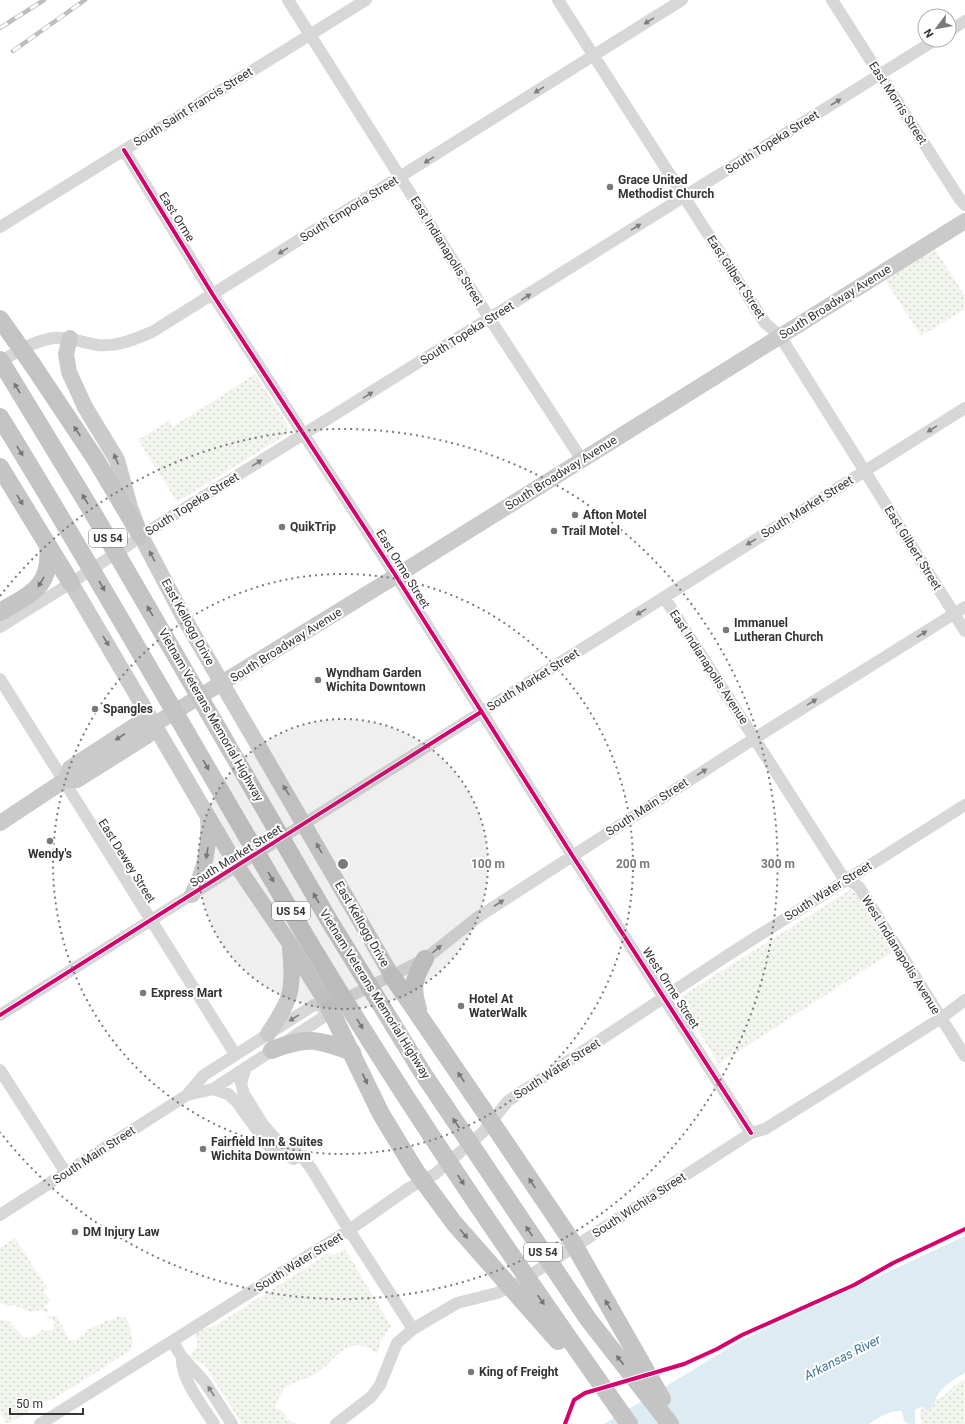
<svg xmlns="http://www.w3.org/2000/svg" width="965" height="1424" viewBox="0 0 965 1424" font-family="Roboto,sans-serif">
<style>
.grass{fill:url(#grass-dots)}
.water{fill:#ddebf3}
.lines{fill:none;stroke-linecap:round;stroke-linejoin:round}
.minor{stroke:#d7d7d7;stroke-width:12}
.major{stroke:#cacaca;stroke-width:16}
.highway{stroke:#c4c4c4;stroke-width:18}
.rail-casing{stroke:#bebebe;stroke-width:4.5}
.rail{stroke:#fff;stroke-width:3;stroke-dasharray:9;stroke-linecap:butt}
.highway-bridge{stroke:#c4c4c4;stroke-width:18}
.cycleway-casing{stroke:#fff;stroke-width:6}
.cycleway{stroke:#d6006c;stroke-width:4}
.oneway{fill:#7d7d7d}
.oneway2{fill:#747474}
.oneway3{fill:#777}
.ring{fill:none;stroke:#7a7a7a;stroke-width:2;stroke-dasharray:2 4}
.poi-dot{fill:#7a7a7a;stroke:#fff;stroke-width:1.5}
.labels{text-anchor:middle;stroke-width:4;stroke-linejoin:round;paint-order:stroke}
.shield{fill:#fff;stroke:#707070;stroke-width:1}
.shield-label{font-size:11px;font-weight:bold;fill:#333}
.street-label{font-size:12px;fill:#333;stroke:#fff}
.poi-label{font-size:12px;font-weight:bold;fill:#333;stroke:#fff;text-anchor:start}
.water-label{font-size:13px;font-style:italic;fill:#3f7597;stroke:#fff}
.centre{fill:#7a7a7a;stroke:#fff;stroke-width:2}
.ring-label{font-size:12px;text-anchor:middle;font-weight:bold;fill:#7a7a7a;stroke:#fff;stroke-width:4;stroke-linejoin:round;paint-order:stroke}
</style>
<defs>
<pattern id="grass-dots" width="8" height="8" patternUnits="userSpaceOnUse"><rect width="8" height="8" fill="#f1f5ed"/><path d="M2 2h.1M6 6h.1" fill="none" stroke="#cfd2cc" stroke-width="1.8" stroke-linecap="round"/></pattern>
</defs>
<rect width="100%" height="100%" fill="#fff"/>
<path class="grass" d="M935 249 965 296V309L921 336 885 280Z
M255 374 288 426 287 434 177 502 138 440 168 421 173 427Z
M850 890 856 894 892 952 719 1064 683 1006 682 996Z
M15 1238 47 1288 44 1292 50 1301 44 1306 49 1311 46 1313 41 1310 29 1312 15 1305 10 1306 0 1303V1248Z
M345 1249 391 1326 381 1341 377 1354C348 1331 336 1361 317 1373 293 1387 285 1377 275 1408L283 1411 287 1419 297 1424H242L204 1364 189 1357 197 1347V1341L194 1334 205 1328 215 1326 329 1253 334 1255Z
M49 1316H56L58 1319 70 1341 80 1338V1337L85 1334 87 1330 101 1324 108 1319 109 1321 119 1316 126 1318 129 1323 130 1332 133 1339 131 1350 52 1400C45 1399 33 1407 28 1411V1413L7 1424 0 1413V1320L9 1321 24 1338C33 1338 38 1335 42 1330L50 1331 54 1328V1322L51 1318 46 1319Z
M965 1379V1424H922C922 1421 920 1417 920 1414 921 1406 932 1399 940 1399L958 1383Z"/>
<path class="water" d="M965 1236V1373C953 1379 934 1392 934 1406L927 1410 923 1407 915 1409V1424C901 1424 906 1420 901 1411 889 1410 878 1418 869 1424H604L742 1340Z"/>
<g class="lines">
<path class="minor" d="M288 0 490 319 582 460
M558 0 765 323 780 336 965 631
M832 0 959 198 965 205
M949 31 965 21
M124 150 213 295 396 576 572 855 751 1133
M0 227 366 0
M0 362C16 352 34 341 53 338 69 336 83 343 98 345 117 347 135 339 152 332L682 0
M664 597 841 874 859 887 965 1056
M0 627 71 583 169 518 935 40
M0 679 235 1054
M0 1015 965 408
M246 1067 241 1083 244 1094 262 1123 272 1135 282 1145 301 1156 311 1168 349 1230 413 1329
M0 1070 66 1173
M213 1089 228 1094 236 1101 270 1148 294 1159
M187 1095 213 1089 322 1018 329 1007
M0 1215 187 1095 204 1075 314 1005 329 1007 425 959 478 917 755 738 965 607
M172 1341 182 1357 204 1381 232 1424
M182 1357C179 1376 204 1408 214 1424
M40 1424 349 1230 409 1188 435 1174 482 1133 508 1101 728 955 965 805
M336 1424 371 1397 380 1385 397 1343 413 1329 457 1303 497 1293 518 1283 751 1133 765 1129 834 1086 941 1018 965 1000"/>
<path class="major" d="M70 338 66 354 69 372 85 407 117 460 130 507 141 536 184 618 392 976
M71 583 237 866 290 944 329 1007
M65 780H77L147 736 155 724 396 576 965 221
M0 823 65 780 70 768 139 723 155 724
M192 895C205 869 210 846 208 818
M268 1034C292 998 294 991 290 948"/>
<path class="highway" d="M32 364 96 460 141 536
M0 467 71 583
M0 612C32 593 52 587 48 545
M392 976 482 1108
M329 1007 381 1114 415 1170
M418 1009C411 987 414 978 425 959
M272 1050C307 1036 317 1039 352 1052"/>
<g class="rail-casing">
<path id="rail" d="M0 28 44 0
M13 51 85 0"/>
</g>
<use href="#rail" class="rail"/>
<path class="highway-bridge" d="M0 319 32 364
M0 360 93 513 330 922 424 1075 588 1319 670 1424
M0 417C106 589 203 764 306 937 406 1104 517 1265 629 1424
M482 1108 573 1243 662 1399
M415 1170 454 1223 558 1341"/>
<g class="cycleway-casing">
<path id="cycleway" d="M124 150 213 295 396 576 572 855 751 1133
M0 1015 481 712
M565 1424 574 1400 585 1393 684 1364 717 1349 742 1335 854 1285 893 1263 965 1229"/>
</g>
<use href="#cycleway" class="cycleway"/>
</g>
<defs><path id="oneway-solid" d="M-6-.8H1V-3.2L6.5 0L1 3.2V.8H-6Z"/></defs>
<g class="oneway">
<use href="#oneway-solid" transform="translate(649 21) rotate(148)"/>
<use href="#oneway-solid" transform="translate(539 90) rotate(148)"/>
<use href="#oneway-solid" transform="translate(836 102) rotate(-32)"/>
<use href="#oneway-solid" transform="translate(429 160) rotate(148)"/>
<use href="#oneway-solid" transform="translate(636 227) rotate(-32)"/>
<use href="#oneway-solid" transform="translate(283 251) rotate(148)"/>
<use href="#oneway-solid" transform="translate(526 297) rotate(-32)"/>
<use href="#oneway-solid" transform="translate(368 395) rotate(-32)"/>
<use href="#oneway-solid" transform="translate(932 429) rotate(148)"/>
<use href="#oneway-solid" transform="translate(257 463) rotate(-32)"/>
<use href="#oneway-solid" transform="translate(751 542) rotate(148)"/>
<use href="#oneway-solid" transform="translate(641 612) rotate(148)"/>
<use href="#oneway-solid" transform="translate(922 634) rotate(-32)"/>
<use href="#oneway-solid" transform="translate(812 702) rotate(-32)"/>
<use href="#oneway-solid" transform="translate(702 772) rotate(-33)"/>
<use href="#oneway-solid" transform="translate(499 903) rotate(-33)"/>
<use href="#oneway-solid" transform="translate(437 949) rotate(-40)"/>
<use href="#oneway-solid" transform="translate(294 1018) rotate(148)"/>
<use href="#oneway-solid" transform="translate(211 1391) rotate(-123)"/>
</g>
<g class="oneway2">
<use href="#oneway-solid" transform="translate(17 388) rotate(-121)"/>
<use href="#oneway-solid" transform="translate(77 431) rotate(-124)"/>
<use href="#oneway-solid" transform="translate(20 451) rotate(58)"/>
<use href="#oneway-solid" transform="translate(85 499) rotate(-121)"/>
<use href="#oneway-solid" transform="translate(20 500) rotate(58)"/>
<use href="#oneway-solid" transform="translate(41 582) rotate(121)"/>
<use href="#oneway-solid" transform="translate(102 586) rotate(60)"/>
<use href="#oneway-solid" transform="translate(150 611) rotate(-120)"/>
<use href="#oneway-solid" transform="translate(206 765) rotate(60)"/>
<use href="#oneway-solid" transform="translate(271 877) rotate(60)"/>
<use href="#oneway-solid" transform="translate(316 898) rotate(-120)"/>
<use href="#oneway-solid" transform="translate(360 1024) rotate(58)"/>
<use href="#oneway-solid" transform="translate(461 1077) rotate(-124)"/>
<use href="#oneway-solid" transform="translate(365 1079) rotate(64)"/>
<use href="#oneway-solid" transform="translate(456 1123) rotate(-124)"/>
<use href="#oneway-solid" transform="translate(461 1180) rotate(56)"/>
<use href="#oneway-solid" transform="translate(532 1183) rotate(-124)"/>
<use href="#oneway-solid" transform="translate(529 1231) rotate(-124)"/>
<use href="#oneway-solid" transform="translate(464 1234) rotate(49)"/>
<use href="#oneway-solid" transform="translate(541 1300) rotate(55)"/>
<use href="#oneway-solid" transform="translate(608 1305) rotate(-120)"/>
<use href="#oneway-solid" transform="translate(620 1360) rotate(-128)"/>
</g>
<g class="oneway3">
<use href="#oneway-solid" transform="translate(116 459) rotate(-113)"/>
<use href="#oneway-solid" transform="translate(152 556) rotate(-118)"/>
<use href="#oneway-solid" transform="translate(106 641) rotate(59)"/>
<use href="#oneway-solid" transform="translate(120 737) rotate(147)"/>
<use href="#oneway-solid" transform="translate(286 790) rotate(-121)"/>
<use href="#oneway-solid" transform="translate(319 848) rotate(-120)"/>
<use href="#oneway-solid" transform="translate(207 853) rotate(100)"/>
</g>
<circle cx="343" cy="864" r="145" fill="#7a7a7a" fill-opacity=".12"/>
<g class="ring">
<circle cx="343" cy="864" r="145"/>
<circle cx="343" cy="864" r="290"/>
<path d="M0 596A435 435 0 1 1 0 1132"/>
</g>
<g class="poi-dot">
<circle cx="610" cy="187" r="4"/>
<circle cx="575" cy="515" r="4"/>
<circle cx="282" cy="527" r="4"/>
<circle cx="554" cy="531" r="4"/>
<circle cx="726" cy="630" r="4"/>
<circle cx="318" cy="680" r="4"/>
<circle cx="95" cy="709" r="4"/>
<circle cx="50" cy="841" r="4"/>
<circle cx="143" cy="993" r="4"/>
<circle cx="461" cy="1006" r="4"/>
<circle cx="203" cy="1149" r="4"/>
<circle cx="75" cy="1232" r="4"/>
<circle cx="471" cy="1372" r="4"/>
</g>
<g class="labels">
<g class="shield">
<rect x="89" y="529" width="38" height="18" rx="3"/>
<rect x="272" y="902" width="38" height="18" rx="3"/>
<rect x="524" y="1243" width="38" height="18" rx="3"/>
</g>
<g class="shield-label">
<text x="108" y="542">US 54</text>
<text x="291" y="915">US 54</text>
<text x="543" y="1256">US 54</text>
</g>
<g class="street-label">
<text transform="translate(898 103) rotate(57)" y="4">East Morris Street</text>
<text transform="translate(193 107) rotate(-32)" y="4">South Saint Francis Street</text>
<text transform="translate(772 142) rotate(-32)" y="4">South Topeka Street</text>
<text transform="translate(349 209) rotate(-32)" y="4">South Emporia Street</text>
<text transform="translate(177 217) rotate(58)" y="4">East Orme</text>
<text transform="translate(447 251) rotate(58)" y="4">East Indianapolis Street</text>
<text transform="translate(736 277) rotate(57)" y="4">East Gilbert Street</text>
<text transform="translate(835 302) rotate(-32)" y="4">South Broadway Avenue</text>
<text transform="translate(467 333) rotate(-32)" y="4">South Topeka Street</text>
<text transform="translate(561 473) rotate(-32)" y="4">South Broadway Avenue</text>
<text transform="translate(192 504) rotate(-32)" y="4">South Topeka Street</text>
<text transform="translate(807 507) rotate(-32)" y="4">South Market Street</text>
<text transform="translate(913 548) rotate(58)" y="4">East Gilbert Street</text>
<text transform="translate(403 569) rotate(58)" y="4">East Orme Street</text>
<text transform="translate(188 622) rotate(61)" y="4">East Kellogg Drive</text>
<text transform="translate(286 645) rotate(-32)" y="4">South Broadway Avenue</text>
<text transform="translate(709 667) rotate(57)" y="4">East Indianapolis Avenue</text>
<text transform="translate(533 680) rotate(-32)" y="4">South Market Street</text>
<text transform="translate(211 715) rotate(60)" y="4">Vietnam Veterans Memorial Highway</text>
<text transform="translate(647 807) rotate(-33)" y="4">South Main Street</text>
<text transform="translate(236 856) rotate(-32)" y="4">South Market Street</text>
<text transform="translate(127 861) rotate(58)" y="4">East Dewey Street</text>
<text transform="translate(828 891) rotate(-32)" y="4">South Water Street</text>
<text transform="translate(362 924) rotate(60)" y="4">East Kellogg Drive</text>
<text transform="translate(901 955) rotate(58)" y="4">West Indianapolis Avenue</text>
<text transform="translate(671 988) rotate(57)" y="4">West Orme Street</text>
<text transform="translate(375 994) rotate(58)" y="4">Vietnam Veterans Memorial Highway</text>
<text transform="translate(557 1069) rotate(-33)" y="4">South Water Street</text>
<text transform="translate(94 1155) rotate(-33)" y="4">South Main Street</text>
<text transform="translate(639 1205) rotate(-33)" y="4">South Wichita Street</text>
<text transform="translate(299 1262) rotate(-32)" y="4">South Water Street</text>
</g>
<g class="poi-label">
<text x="618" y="184">Grace United<tspan x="618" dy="14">Methodist Church</tspan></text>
<text x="583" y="519">Afton Motel</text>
<text x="290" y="531">QuikTrip</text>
<text x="562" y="535">Trail Motel</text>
<text x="734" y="627">Immanuel<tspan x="734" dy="14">Lutheran Church</tspan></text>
<text x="326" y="677">Wyndham Garden<tspan x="326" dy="14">Wichita Downtown</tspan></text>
<text x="103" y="713">Spangles</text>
<text x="50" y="858" text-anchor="middle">Wendy's</text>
<text x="151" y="997">Express Mart</text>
<text x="469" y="1003">Hotel At<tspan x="469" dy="14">WaterWalk</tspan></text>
<text x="211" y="1146">Fairfield Inn &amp; Suites<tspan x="211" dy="14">Wichita Downtown</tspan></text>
<text x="83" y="1236">DM Injury Law</text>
<text x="479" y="1376">King of Freight</text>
</g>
<g class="water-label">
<text transform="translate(842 1357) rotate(-27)" y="5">Arkansas River</text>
</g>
</g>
<circle cx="343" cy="864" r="6" class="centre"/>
<g class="ring-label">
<text x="488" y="868">100 m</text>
<text x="633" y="868">200 m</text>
<text x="778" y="868">300 m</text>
</g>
<g transform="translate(937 28) rotate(238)"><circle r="19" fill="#ffffff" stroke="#adadad"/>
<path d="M0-3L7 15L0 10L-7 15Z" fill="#7a7a7a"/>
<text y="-6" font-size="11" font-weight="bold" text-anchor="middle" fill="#333333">N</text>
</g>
<path d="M10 1408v6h73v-6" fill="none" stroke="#333333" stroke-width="2"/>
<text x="16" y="1408" font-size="12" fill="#333333" stroke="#ffffff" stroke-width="3" paint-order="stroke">50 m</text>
</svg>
